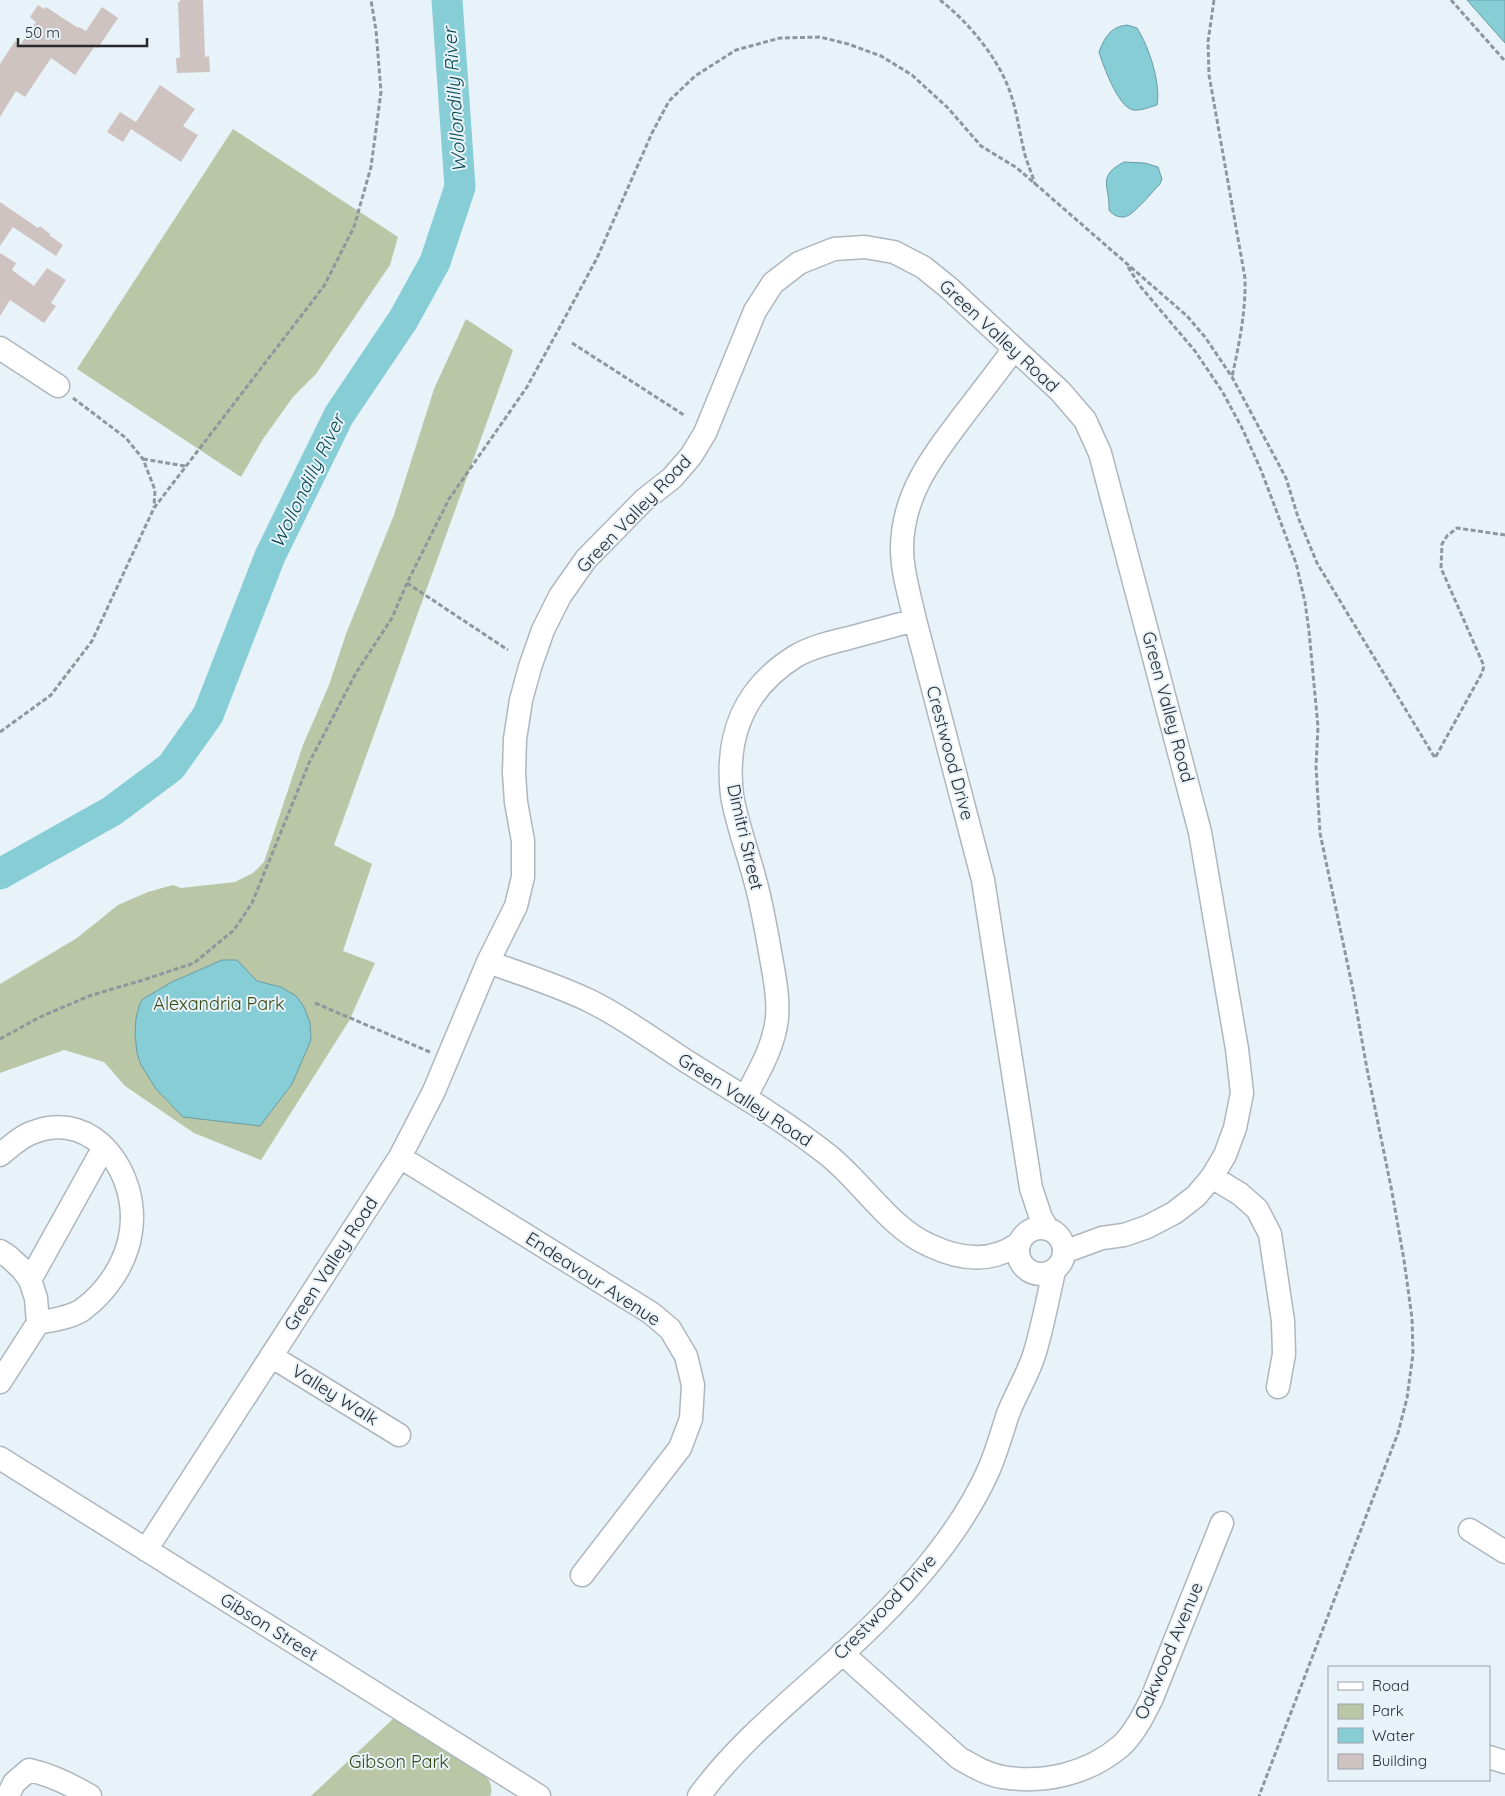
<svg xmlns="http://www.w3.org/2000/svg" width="1505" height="1796" viewBox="0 0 1505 1796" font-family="Quicksand,sans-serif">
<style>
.green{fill:#b9c7a7}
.water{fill:#87cdd6;stroke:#6a9ca4}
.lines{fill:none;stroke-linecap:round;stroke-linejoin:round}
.river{stroke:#87cdd6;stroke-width:31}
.building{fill:#cfc3c1}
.minor-casing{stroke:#aeb7be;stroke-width:25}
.path{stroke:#8f979c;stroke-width:3;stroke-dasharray:5 2.5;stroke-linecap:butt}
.minor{stroke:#fff;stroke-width:22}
.labels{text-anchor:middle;stroke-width:4;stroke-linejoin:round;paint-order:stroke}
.street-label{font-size:18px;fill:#272b2e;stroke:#e8f2f9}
.park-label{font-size:18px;fill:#374913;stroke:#e8f2f9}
.water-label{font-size:19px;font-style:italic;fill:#03474d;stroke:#e8f2f9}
</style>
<rect width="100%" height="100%" fill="#e8f2f9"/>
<path class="green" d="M233 129 398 237 390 265 316 374 293 397 263 439 241 477 77 369Z
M466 319 513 350 334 845 372 864 343 951 375 963 349 1021 261 1160 194 1133 125 1086 104 1062 64 1050 0 1073V984L77 938 118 905 148 892 173 885 181 888 235 882 253 873 264 862 303 745 329 685 346 634 394 515 434 389Z
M395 1717 483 1772C489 1779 494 1787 490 1796H311Z"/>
<path class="water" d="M1467 0H1505V43Z
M1127 25 1137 28C1149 47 1161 83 1157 105 1150 107 1141 111 1133 110 1118 107 1103 65 1099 52 1105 37 1110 27 1127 25Z
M1124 162 1145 163 1158 167 1162 179 1160 184C1153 191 1134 214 1127 216 1121 219 1112 215 1109 210 1110 185 1096 177 1124 162Z
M222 960H237L257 981 281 987 296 996 304 1007 310 1023 311 1040 292 1084 260 1126 183 1117 156 1089 141 1065 137 1053 135 1034 136 1018 140 1003 143 999 172 982Z"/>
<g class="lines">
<path class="river" d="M0 874 112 811 171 767 208 715 270 556 339 415 403 320 435 262 460 187 447 0"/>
</g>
<path class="building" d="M180 0H203L205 57 209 56 210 72 177 73 176 58H180L178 2H180Z
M38 5 44 9 46 7 78 28 79 27 86 31 102 7 118 18 98 48 95 46 75 75 51 58 25 97 16 91 0 117V64L15 41 20 45 36 22 30 17Z
M160 85 195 109 183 126 198 135 181 162 131 129 123 142 107 132 120 112 136 122Z
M0 202 38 228 40 226 50 234 49 235 63 245 56 256 13 227 0 246Z
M0 253 16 263 12 270 34 286 47 268 66 280 51 303 56 306 44 323 10 300 0 316Z"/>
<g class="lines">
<g class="minor-casing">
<path id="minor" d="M0 348 58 386
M1014 349C997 372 980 394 963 416 932 457 902 495 902 549 902 572 910 597 915 620L983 880 1031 1188 1041 1218 1047 1228
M488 962C522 974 557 985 590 1001 623 1017 655 1041 686 1061 734 1091 784 1120 828 1155 861 1181 890 1228 929 1245 958 1259 990 1264 1018 1244
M745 1098C758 1073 774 1047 777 1018 779 994 773 970 769 946 765 924 761 901 755 880 748 853 736 821 732 795 725 736 744 688 796 656 811 647 832 642 849 638 871 632 893 626 915 620
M0 1155C10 1147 21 1136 34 1132 96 1109 139 1176 131 1231 127 1262 107 1292 82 1310 70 1318 52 1320 38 1323
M400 1157 651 1313 670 1329 686 1356 693 1385 691 1419 680 1448 582 1575
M1212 1177 1240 1194 1257 1209 1270 1234 1283 1321 1284 1354 1278 1387
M1018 1251a23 23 0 1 1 46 0a23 23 0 1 1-46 0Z
M0 1251 9 1257 22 1269 30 1280 36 1298 38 1323 0 1382
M30 1280 104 1147
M271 1356 399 1435
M0 1458 539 1796
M1470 1530 1505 1552
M146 1550 400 1157 434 1091 488 962 516 906 523 877V841L516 802 514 773 515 739 521 700 530 667 543 630 560 596 586 559 644 500 672 478 691 456 705 433 755 311 773 283 799 263 834 249 865 247 894 252 923 267 949 288 1060 391 1085 420 1100 453 1200 832 1237 1049 1242 1093 1235 1128 1225 1155 1212 1177 1196 1196 1174 1213 1147 1227 1124 1235 1102 1238 1064 1252
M842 1653 959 1758C973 1766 986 1774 1002 1777 1044 1784 1088 1774 1121 1746 1135 1733 1144 1714 1152 1698L1222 1523
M1489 1757 1505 1762
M8 1796 14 1783 29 1770C52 1775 70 1784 90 1796
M699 1796C749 1728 820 1679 879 1619 923 1575 965 1525 990 1467 997 1450 1002 1432 1008 1414 1016 1393 1029 1373 1035 1352 1043 1325 1048 1298 1054 1271"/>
</g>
<path class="path" d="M940 0C970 23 1002 63 1012 98 1018 117 1020 136 1025 155 1028 165 1032 174 1035 184
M1214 0 1208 42 1209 75 1245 278C1246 312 1239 344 1232 377
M1451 0 1505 61
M1128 267 1140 286 1195 351 1222 391 1242 428 1261 470 1296 563 1305 602 1309 631 1318 727 1316 766 1320 833 1353 990 1367 1069 1392 1192 1404 1260 1412 1318 1413 1354 1407 1398 1398 1433 1259 1796
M572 343 684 415
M73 398 126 438 143 459 155 490 154 507
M143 459 185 466
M407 583 508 650
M0 732 51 695 92 641 154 508 324 286 354 227 371 167 381 92 376 30 371 0
M315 1003 430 1052
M0 1039 38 1018 89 996 143 980 194 963 234 930 252 903 309 763 356 673 392 618 407 583 449 499 527 387 561 325 597 258 652 133 669 101 695 76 736 50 780 38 820 37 848 44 881 56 912 75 948 108 981 146 1017 168 1187 316 1205 337 1232 377 1286 478 1298 517 1317 563 1435 758 1482 673 1484 666 1441 568 1442 544 1447 536 1457 528 1505 535"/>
<use href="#minor" class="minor"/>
</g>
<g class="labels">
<g class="street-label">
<text transform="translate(999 336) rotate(43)" y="6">Green Valley Road</text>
<text transform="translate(634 514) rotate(-46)" y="6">Green Valley Road</text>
<text transform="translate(1168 707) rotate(75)" y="6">Green Valley Road</text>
<text transform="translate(950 753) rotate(75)" y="6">Crestwood Drive</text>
<text transform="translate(745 837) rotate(77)" y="6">Dimitri Street</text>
<text transform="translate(745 1100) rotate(33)" y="6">Green Valley Road</text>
<text transform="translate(331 1264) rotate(-57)" y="6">Green Valley Road</text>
<text transform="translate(593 1279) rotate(33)" y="6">Endeavour Avenue</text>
<text transform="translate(335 1395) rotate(32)" y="6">Valley Walk</text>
<text transform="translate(885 1607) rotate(-46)" y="6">Crestwood Drive</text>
<text transform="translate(269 1627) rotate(32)" y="6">Gibson Street</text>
<text transform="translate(1169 1651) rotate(-67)" y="6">Oakwood Avenue</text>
</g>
<g class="park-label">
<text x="219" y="1010">Alexandria Park</text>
<text x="399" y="1768">Gibson Park</text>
</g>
<g class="water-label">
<text transform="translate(454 100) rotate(-94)" y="7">Wollondilly River</text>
<text transform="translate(307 481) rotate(-64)" y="7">Wollondilly River</text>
</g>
</g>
<rect x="1328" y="1666" width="162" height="115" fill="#e8f2f9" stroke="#9ba2a8"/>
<rect x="1338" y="1682" width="25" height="8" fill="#ffffff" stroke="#9ba2a8"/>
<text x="1372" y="1691" font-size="15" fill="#272b2e">Road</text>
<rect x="1338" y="1704" width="25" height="15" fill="#b9c7a7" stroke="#9ba2a8"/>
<text x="1372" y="1716" font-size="15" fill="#272b2e">Park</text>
<rect x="1338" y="1728" width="25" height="15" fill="#87cdd6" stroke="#9ba2a8"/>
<text x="1372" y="1741" font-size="15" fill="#272b2e">Water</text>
<rect x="1338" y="1754" width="25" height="15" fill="#cfc3c1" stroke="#9ba2a8"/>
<text x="1372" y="1766" font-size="15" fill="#272b2e">Building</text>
<path d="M18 38v8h129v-8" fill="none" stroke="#272b2e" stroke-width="2.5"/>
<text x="25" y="38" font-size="15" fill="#272b2e" stroke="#e8f2f9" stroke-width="4" paint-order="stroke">50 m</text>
</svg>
